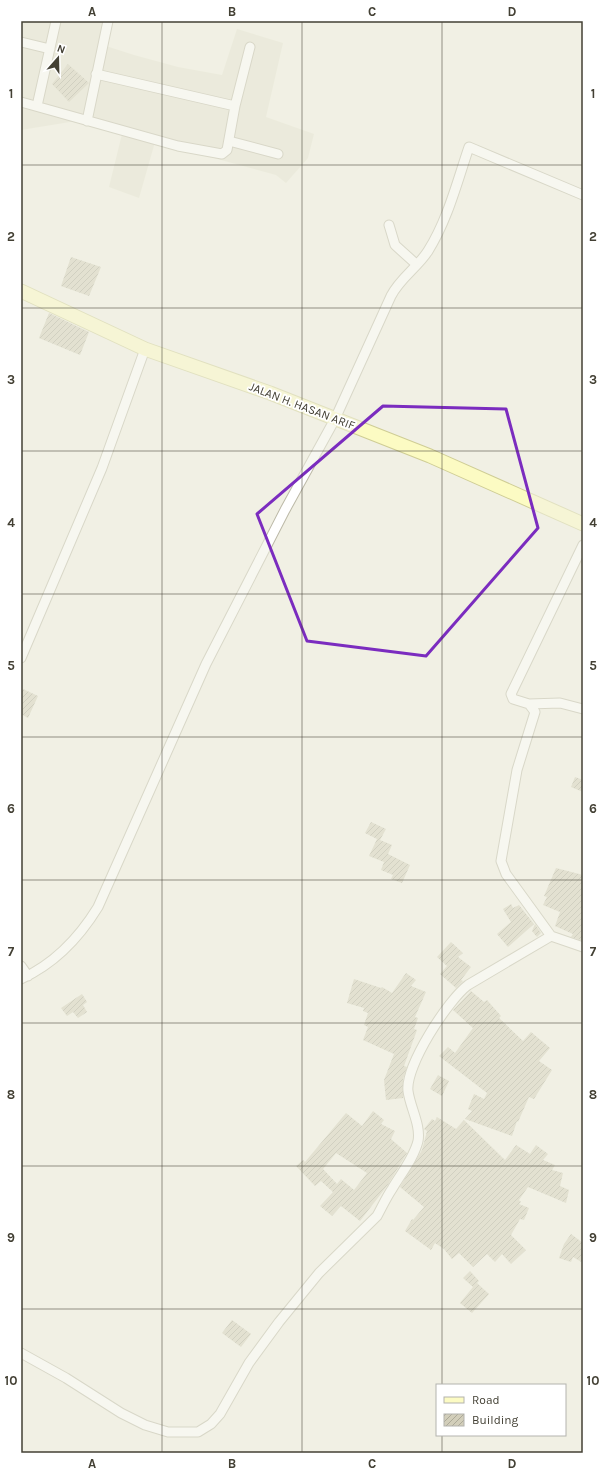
<svg xmlns="http://www.w3.org/2000/svg" width="604" height="1474" viewBox="0 0 604 1474" font-family="Karla,sans-serif">
<style>
.residential{fill:#e5e3d2}
.building{fill:url(#building-hatch);fill-rule:evenodd}
.lines{fill:none;stroke-linecap:round;stroke-linejoin:round}
.minor-casing{stroke:#bcb9a7;stroke-width:11}
.secondary-casing{stroke:#cfcd95;stroke-width:15}
.minor{stroke:#fff;stroke-width:9}
.secondary{stroke:#fcfbc3;stroke-width:13}
.marked{fill:none;stroke:#7b2cbf;stroke-width:3;stroke-linejoin:round}
.grid{fill:none;stroke:#434034;stroke-width:1;stroke-opacity:0.55}
.labels{text-anchor:middle;stroke-width:3.5;stroke-linejoin:round;paint-order:stroke}
.street-label{font-size:12px;fill:#434034;stroke:#fff}
.neatline{fill:none;stroke:#434034;stroke-width:1.5}
.grid-label{font-size:13px;text-anchor:middle;font-weight:bold;fill:#434034}
</style>
<defs>
<pattern id="building-hatch" width="6" height="6" patternUnits="userSpaceOnUse"><rect width="6" height="6" fill="#d2ceba"/><path d="M-1 1l2-2M0 6l6-6M5 7l2-2" fill="none" stroke="#aca998"/></pattern>
</defs>
<rect width="100%" height="100%" fill="#f1f0e4"/>
<path class="residential" d="M21 21H110L106 46 134 55 178 67 222 75 237 29 283 43 266 117 314 134 308 158 286 183 276 175 155 142 139 198 109 187 122 134 76 121 21 130Z"/>
<path class="building" d="M68 64 89 83 69 102 52 84Z
M71 257 101 267 89 296 61 286Z
M49 313 89 332 80 355 39 338Z
M23 689 38 696 28 718 21 714V694Z
M575 777 583 780V792L571 787Z
M371 822 386 829 380 840 392 845 388 854 410 865 402 883 391 879 393 875 381 870 384 862 369 856 377 839 365 833Z
M556 868 583 875V941L571 937 573 934 555 926 560 912 543 905 547 897 544 896Z
M511 904 513 908 519 905 534 924 508 947 497 934 511 922 503 909Z
M535 924 541 933 537 937 532 931Z
M451 942 463 953 458 957 471 967 461 980 463 981 456 988 440 974 447 966 437 957Z
M406 973 416 980 411 986 426 992 415 1017 418 1018 414 1029 417 1030 404 1066 407 1067 403 1079V1098L386 1100 384 1080 394 1054 363 1040 368 1027 364 1025 368 1013 363 1011 364 1008 347 1003 354 979 381 988 382 987 392 993Z
M471 991 484 1002 487 1000 501 1016 499 1018 523 1041 531 1032 550 1048 539 1061 552 1070 534 1099 529 1097 518 1122 517 1121 512 1136 465 1119 472 1111 468 1109 474 1094 484 1099 487 1093 439 1056 448 1047 455 1053 473 1028 453 1010Z
M82 994 87 1002 83 1005 87 1012 78 1018 73 1012 67 1016 61 1008Z
M438 1075 449 1081 442 1096 430 1089Z
M373 1111 384 1120 381 1124 395 1131 391 1139 407 1153 387 1186 360 1221 341 1206 332 1216 320 1206 333 1192 321 1181 315 1186 296 1166 303 1160 305 1162 346 1113 362 1126ZM336 1153 367 1173 354 1190 341 1179 337 1184 323 1169Z
M437 1117 456 1129 464 1120 505 1160 516 1145 530 1154 536 1145 548 1154 543 1160 555 1165 552 1170 563 1173 560 1186 569 1190 566 1203 528 1187 519 1200 521 1202 519 1204 529 1208 524 1220 520 1219 511 1235 526 1250 511 1264 502 1254 495 1262 487 1254 473 1267 459 1253 452 1259 444 1249 435 1243 431 1250 405 1231 412 1219 413 1220 424 1207 400 1187 422 1150 427 1131 424 1129 432 1119 435 1121Z
M571 1234 583 1243V1263L573 1257 571 1262 559 1258 564 1244Z
M470 1271 479 1281 477 1283 489 1294 472 1313 460 1303 473 1287 463 1278Z
M232 1320 251 1334 241 1347 222 1333Z"/>
<g class="lines">
<g class="minor-casing">
<path id="minor" d="M21 42 50 49
M96 74 235 106
M21 102 178 146 222 154 227 150 235 106 250 47
M37 106 56 21
M87 121 108 21
M229 141 278 154
M389 225 395 245 416 264
M583 545 511 694 513 699 529 704 535 712 517 770 501 861 506 874 551 936 583 947
M21 658 102 468 145 349
M529 704 560 703 583 709
M21 966 28 976
M21 979C54 964 79 938 98 907L206 664 285 510 335 419 391 296C400 278 418 267 428 251 448 219 457 182 469 147L583 195
M21 1353 66 1378 121 1413 145 1425 168 1432H198L211 1424 220 1414 249 1363 279 1322 319 1273 377 1216C382 1207 386 1198 392 1189 400 1175 414 1158 418 1141 421 1125 410 1107 408 1091 405 1066 448 1000 468 985L551 936"/>
</g>
<g class="secondary-casing">
<path id="secondary" d="M21 291 145 349 270 393 430 456 583 524"/>
</g>
<use href="#minor" class="minor"/>
<use href="#secondary" class="secondary"/>
</g>
<path d="M0 0H604V1474H0ZM383 406 506 409 538 528 426 656 307 641 257 514Z" fill="#f1f0e4" fill-opacity=".55" fill-rule="evenodd"/>
<path class="marked" d="M383 406 506 409 538 528 426 656 307 641 257 514Z"/>
<path class="grid" d="M162 21V1453M302 21V1453M442 21V1385M21 165H583M21 308H583M21 451H583M21 594H583M21 737H583M21 880H583M21 1023H583M21 1166H583M21 1309H583M442 1435V1453"/>
<g class="labels">
<g class="street-label">
<text transform="translate(302 406) rotate(21)" y="4">JALAN H. HASAN ARIF</text>
</g>
</g>
<rect width="604" height="1474" fill="none" stroke="#ffffff" stroke-width="44"/>
<rect x="436" y="1384" width="130" height="52" fill="#ffffff" stroke="#b4b3ae"/>
<rect x="444" y="1397" width="20" height="6" fill="#fcfbc3" stroke="#b4b3ae"/>
<text x="472" y="1404" font-size="12" fill="#434034">Road</text>
<rect x="444" y="1414" width="20" height="12" fill="url(#building-hatch)" stroke="#b4b3ae"/>
<text x="472" y="1424" font-size="12" fill="#434034">Building</text>
<g transform="translate(58 58) rotate(20)" stroke="#ffffff" stroke-width="3" paint-order="stroke">
<path d="M0-3L7 15L0 10L-7 15Z" fill="#434034"/>
<text y="-6" font-size="11" font-weight="bold" text-anchor="middle" fill="#434034">N</text>
</g>
<rect x="22" y="22" width="560" height="1430" class="neatline"/>
<g class="grid-label">
<text x="92" y="16">A</text>
<text x="232" y="16">B</text>
<text x="372" y="16">C</text>
<text x="512" y="16">D</text>
<text x="11" y="98">1</text>
<text x="593" y="98">1</text>
<text x="11" y="241">2</text>
<text x="593" y="241">2</text>
<text x="11" y="384">3</text>
<text x="593" y="384">3</text>
<text x="11" y="527">4</text>
<text x="593" y="527">4</text>
<text x="11" y="670">5</text>
<text x="593" y="670">5</text>
<text x="11" y="813">6</text>
<text x="593" y="813">6</text>
<text x="11" y="956">7</text>
<text x="593" y="956">7</text>
<text x="11" y="1099">8</text>
<text x="593" y="1099">8</text>
<text x="11" y="1242">9</text>
<text x="593" y="1242">9</text>
<text x="11" y="1385">10</text>
<text x="593" y="1385">10</text>
<text x="92" y="1468">A</text>
<text x="232" y="1468">B</text>
<text x="372" y="1468">C</text>
<text x="512" y="1468">D</text>
</g>
</svg>
